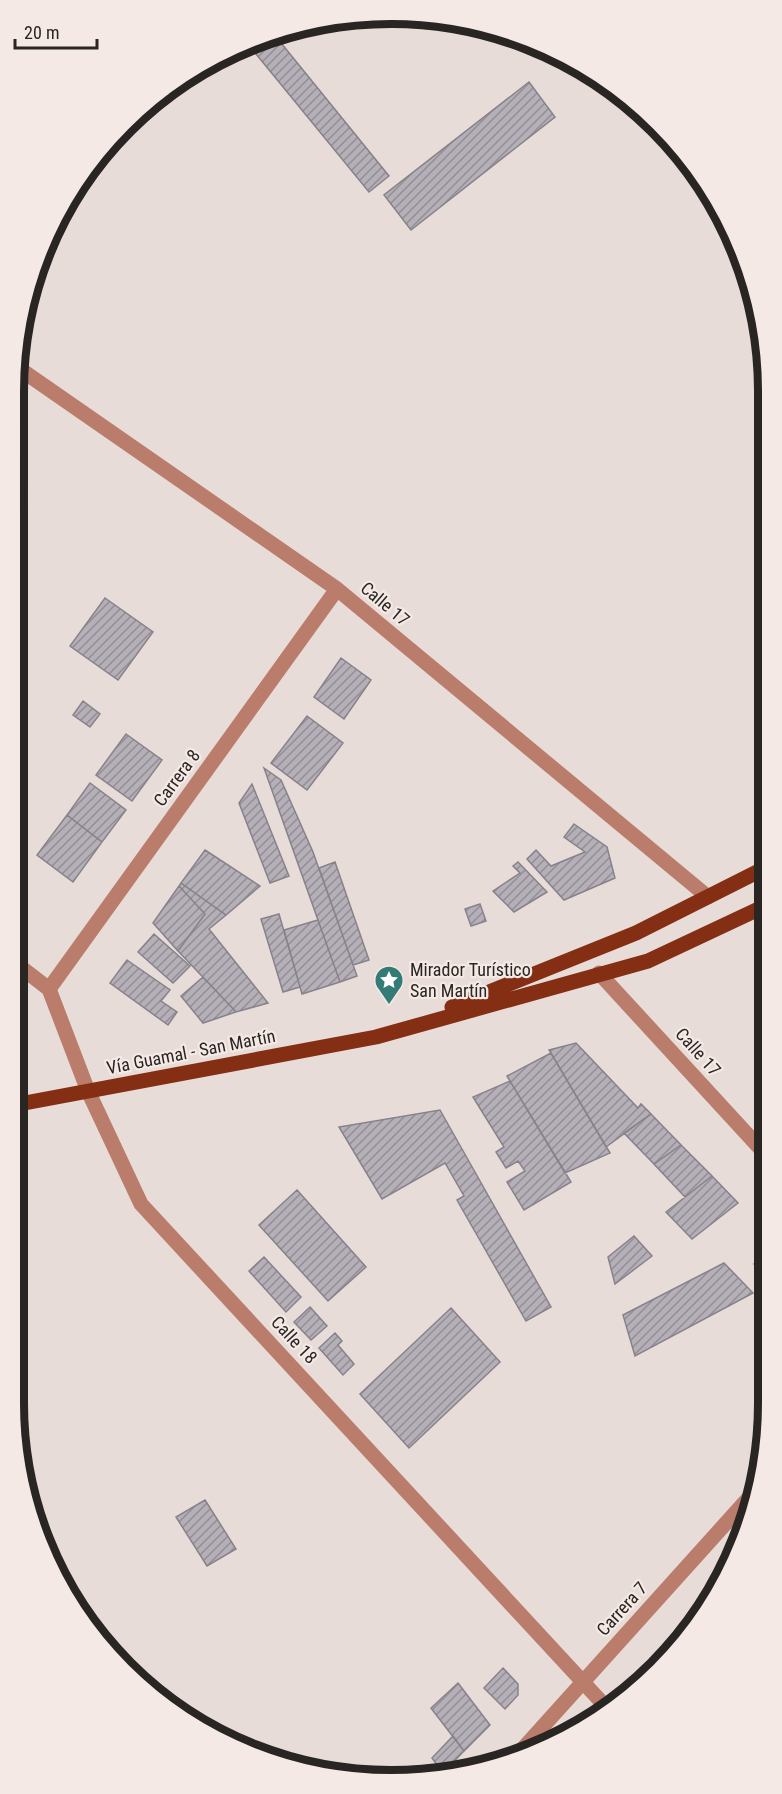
<svg xmlns="http://www.w3.org/2000/svg" width="782" height="1794" viewBox="0 0 782 1794" font-family="'Roboto Condensed',sans-serif">
<style>
.building{fill:url(#building-hatch);stroke:#87828a;stroke-width:1.5}
.lines{fill:none;stroke-linecap:round;stroke-linejoin:round}
.minor{stroke:#bb7d6b;stroke-width:15}
.primary{stroke:#842e13;stroke-width:15}
.labels{text-anchor:middle;stroke-width:4.5;stroke-linejoin:round;paint-order:stroke}
.street-label{font-size:18px;fill:#292523;stroke:#f4e9e5}
.poi-label{font-size:18px;fill:#292523;stroke:#f4e9e5;text-anchor:start}
.rim{fill:none;stroke:#292523;stroke-width:8}
</style>
<defs>
<pattern id="building-hatch" width="6" height="6" patternUnits="userSpaceOnUse" patternTransform="scale(1.5)"><rect width="6" height="6" fill="#b5afb8"/><path d="M-1 1l2-2M0 6l6-6M5 7l2-2" fill="none" stroke="#938e95"/></pattern>
</defs>
<rect width="100%" height="100%" fill="#e7dcd8"/>
<path class="building" d="M277 38 389 176 369 192 252 49 261 43Z
M529 82 555 117 411 230 384 195Z
M105 598 153 632 118 680 70 646Z
M341 658 371 680 344 719 314 697Z
M83 701 100 714 90 727 73 715Z
M307 716 343 743 307 790 271 763Z
M126 734 162 760 132 801 96 775Z
M264 768 281 780 313 852 357 976 340 982Z
M90 783 126 810 102 842 67 815Z
M252 784 289 876 270 883 239 803Z
M67 815 102 842 73 882 37 855Z
M574 824 607 847 615 878 564 900 527 859 536 850 551 866 585 852 564 837Z
M205 850 260 886 226 915 181 883Z
M335 862 369 960 353 965 319 868Z
M518 862 547 892 514 912 493 891 520 873 513 866Z
M181 883 226 915 209 929 268 1003 236 1012 178 951 205 914 179 886Z
M179 886 205 914 178 951 153 923Z
M480 904 486 921 471 926 465 909Z
M279 914 300 987 283 992 261 919Z
M318 920 340 982 302 994 284 930Z
M154 934 190 966 173 983 138 952Z
M127 960 170 990 161 1001 177 1012 168 1025 110 983Z
M203 977 236 1012 203 1023 181 996Z
M576 1043 638 1108 641 1104 651 1114 606 1147 549 1050Z
M551 1053 610 1153 565 1173 507 1076Z
M510 1081 571 1182 524 1210 507 1182 525 1171 518 1161 506 1168 496 1152 504 1147 473 1097Z
M440 1110 551 1307 526 1321 457 1200 464 1196 445 1163 382 1199 339 1127Z
M651 1114 681 1145 654 1164 624 1133Z
M681 1145 712 1176 685 1197 654 1164Z
M712 1176 738 1203 692 1239 666 1212Z
M297 1190 366 1267 328 1301 259 1225Z
M634 1236 652 1256 615 1284 608 1257Z
M264 1257 301 1297 286 1312 249 1271Z
M768 1257V1279L754 1264Z
M724 1263 753 1293 635 1356 623 1315Z
M310 1307 327 1326 311 1340 294 1322Z
M451 1308 500 1362 409 1448 360 1394Z
M335 1333 342 1341 338 1345 354 1364 343 1375 319 1348Z
M205 1500 236 1549 207 1566 176 1517Z
M503 1668 518 1684V1695L505 1709 484 1688Z
M458 1683 490 1725 464 1751 431 1708Z
M453 1736 464 1751 443 1773 432 1758Z"/>
<g class="lines">
<path class="minor" d="M17 367 337 589 708 897
M14 962 49 989 88 1091 141 1204 607 1708
M599 973 768 1157
M49 989 337 589
M519 1753 754 1492"/>
<path class="primary" d="M452 1007 636 933 767 867
M14 1105 376 1037 648 961 767 905"/>
</g>
<defs>
<g id="sight-pin" transform="scale(1.5)"><path d="M0 17L-7.5 6A9.5 9.5 0 1 1 7.5 6Z" fill="#337b76" stroke="#f4e9e5"/><path d="M0-6L1.8-2.2L6-1.7L2.9 1.2L3.7 5.4L0 3.3L-3.7 5.4L-2.9 1.2L-6-1.7L-1.8-2.2Z" fill="#fff"/></g>
</defs>
<g fill-rule="evenodd">
<use href="#sight-pin" x="389" y="980"/>
</g>
<g class="labels">
<g class="street-label">
<text transform="translate(385 604) rotate(40)" y="6">Calle 17</text>
<text transform="translate(177 778) rotate(-54)" y="6">Carrera 8</text>
<text transform="translate(191 1052) rotate(-11)" y="6">Vía Guamal - San Martín</text>
<text transform="translate(698 1052) rotate(48)" y="6">Calle 17</text>
<text transform="translate(294 1340) rotate(47)" y="6">Calle 18</text>
<text transform="translate(622 1609) rotate(-48)" y="6">Carrera 7</text>
</g>
<g class="poi-label">
<text x="410" y="976">Mirador Turístico<tspan x="410" dy="21">San Martín</tspan></text>
</g>
</g>
<path d="M0 0H782V1794H0ZM391 24H391A367 367 0 0 1 758 391V1403A367 367 0 0 1 391 1770H391A367 367 0 0 1 24 1403V391A367 367 0 0 1 391 24Z" fill="#f4e9e5" fill-rule="evenodd"/>
<path class="rim" d="M391 24H391A367 367 0 0 1 758 391V1403A367 367 0 0 1 391 1770H391A367 367 0 0 1 24 1403V391A367 367 0 0 1 391 24Z"/>
<path d="M15 39v9h82v-9" fill="none" stroke="#292523" stroke-width="3"/>
<text x="24" y="39" font-size="18" fill="#292523" stroke="#f4e9e5" stroke-width="4.5" paint-order="stroke">20 m</text>
</svg>
